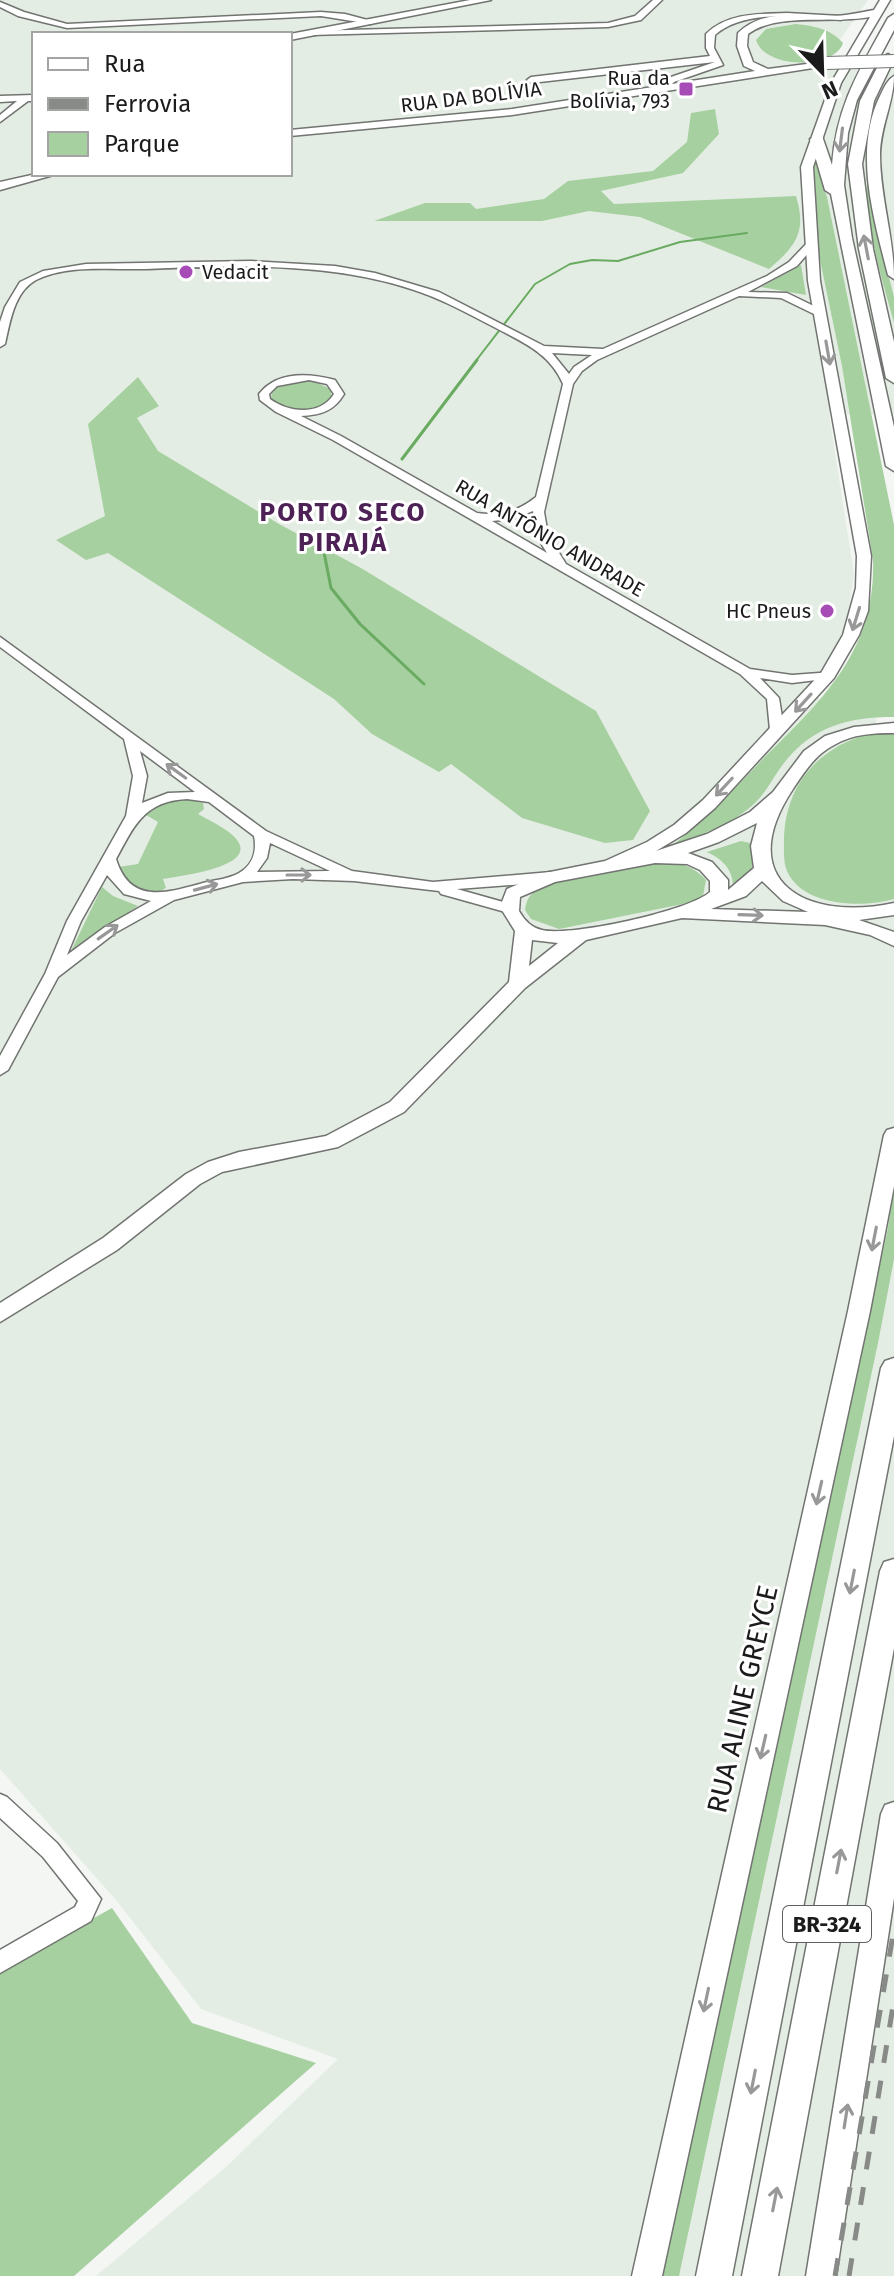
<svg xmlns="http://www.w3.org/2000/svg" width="894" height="2276" viewBox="0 0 894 2276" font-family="'Fira Sans',sans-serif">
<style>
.built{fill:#e4ede3;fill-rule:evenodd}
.green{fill:#a6d0a0}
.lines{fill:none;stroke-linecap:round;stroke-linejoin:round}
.stream-far1{stroke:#69ab60;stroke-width:2}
.stream{stroke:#69ab60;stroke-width:3}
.minor-casing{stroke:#717470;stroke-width:3}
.major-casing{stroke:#717470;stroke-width:3}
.highway-casing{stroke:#717470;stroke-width:3}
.minor{fill:#fff;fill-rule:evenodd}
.major{fill:#fff;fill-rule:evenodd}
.highway{fill:#fff;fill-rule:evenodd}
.rail{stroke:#888a88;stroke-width:5;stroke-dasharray:18 18;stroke-linecap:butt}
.major-bridge-casing{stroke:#717470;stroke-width:14;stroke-linecap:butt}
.major-bridge{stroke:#fff;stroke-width:12}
.oneway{stroke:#989898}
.poi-dot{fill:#a74cb7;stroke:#fff;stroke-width:3}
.labels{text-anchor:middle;stroke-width:6;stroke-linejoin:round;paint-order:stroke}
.far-poi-label{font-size:20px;fill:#1a1b1a;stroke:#fff;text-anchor:end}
.far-street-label{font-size:20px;fill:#1a1b1a;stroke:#fff}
.shield{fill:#fff;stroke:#5f5f5f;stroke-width:2}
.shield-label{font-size:22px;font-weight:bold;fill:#1a1b1a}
.far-district-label{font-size:26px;font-weight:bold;letter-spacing:2px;fill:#4d2155;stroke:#fff}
.near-street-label{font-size:28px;fill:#1a1b1a;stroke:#fff}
</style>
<rect width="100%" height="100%" fill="#f3f6f2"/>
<path class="built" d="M0 0H868L826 60 894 64V415L829 414 854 574 847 620 835 651 804 693 876 717 877 731 894 732V2276H96L227 2166 338 2059 201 2009 116 1900 0 1769ZM34 34H290V174H34Z"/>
<path class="green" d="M796 24C814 26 831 29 843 43 835 69 765 70 756 40L766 29Z
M715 109 719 134 683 173 601 191 614 204 796 196C807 232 796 246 769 269L640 217 589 211 542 221H374L425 203H470L476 209 544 199 568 181 653 171 687 142 691 113Z
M814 159 827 197 894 525V717C847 717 810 727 781 767 773 778 766 792 756 802 733 824 704 834 674 844 707 819 734 789 762 760 822 700 876 651 873 560L842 366 819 255Z
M870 175 880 242 894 297V323C886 291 857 204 870 175Z
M801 265 806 295 761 287Z
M138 377 159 406 137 418 158 451 279 524 361 568 596 711 650 811 633 840 605 843 522 818 451 764 439 772 372 734 334 699 108 553 86 560 56 540 105 516 88 424Z
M308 379 331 389V399C314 412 288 414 271 400L272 389 278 385Z
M871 733 894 734V899C862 908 803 907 787 871 783 862 784 849 784 840 785 784 819 747 871 733Z
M184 799 203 803 204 809 198 814C210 821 233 831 239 843 252 868 178 876 163 879L166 888C154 896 141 891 129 887L118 867 138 864 158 822 146 815 158 805Z
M741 841 750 843 755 849C755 869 749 879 733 890 734 871 724 860 707 852Z
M659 862C679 862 692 865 706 880L703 896 693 902 559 929 531 919 525 910C527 894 535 890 549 884Z
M102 887 113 896 138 906 71 951Z
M894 1186V1259L878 1343 679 2276H662L758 1813 888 1228Z
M112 1908 192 2023 316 2063 74 2276H0V1970Z"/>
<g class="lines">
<path class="stream-far1" d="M475 362 535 284 570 264 592 260 618 261 680 242 747 233"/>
<path class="stream" d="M402 459 477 360
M320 532 331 588 360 624 424 684"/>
<g class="minor-casing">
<path id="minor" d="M653 0H662L641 20 608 27 310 35 306 33 310 31 608 23 635 16Z
M0 2 24 12 67 24 321 12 345 14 375 22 371 24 321 16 67 28 18 16 0 7Z
M787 13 841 16 845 18 841 20C803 17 745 8 715 35L714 48 723 65 674 82 672 84 673 87 669 90 663 83 668 78 715 62 531 83 527 80 531 77 710 56 706 48V34C727 13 759 14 787 13Z
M34 95V101H28L0 122V115L17 101 0 102V96Z
M808 242 816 244 797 266 748 292 787 293 824 311V315H816L781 298 739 296 597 360 582 371 573 384 544 512 548 535 566 564 750 669 792 675 833 672V678L792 683 760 678 779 698 784 730 777 734 770 730 767 699 740 674 333 440 276 412 260 400 259 394C277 371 308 373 335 380L344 394C334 411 321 415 301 416L341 436 477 513C500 516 517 512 536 497L563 384C550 353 522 342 494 327 467 313 440 298 411 289 326 261 233 266 145 269 111 270 67 264 36 280 14 292 10 322 5 344L0 347V322L5 307 20 282 43 271 86 264 251 261 335 266 375 273 439 292 544 346 603 349 767 276 789 262ZM552 353 592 355 574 367 569 374ZM309 380 327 384 334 394C320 416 289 413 270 399L269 394 277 386ZM533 511 536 535 547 553 492 521 513 519Z
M0 637 266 831 352 871 433 882 551 872 558 877 551 882 457 889 514 905 516 908 509 913 441 894 439 891 354 881 293 879 243 882 174 900 115 933 58 977 8 1070 0 1075V1056L45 974 67 921 126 816 133 776 124 739 0 647ZM140 751 195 792 168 793 142 803 147 776ZM187 799 209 802 254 836C257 851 253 865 239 873 229 879 214 880 203 883 167 893 130 905 116 859 134 826 144 801 187 799ZM270 843 330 871 257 872 267 858ZM107 875 124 894 151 901 105 927 67 955 81 921Z
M0 1794 7 1797 57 1843 101 1899 91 1921 0 1973V1950L75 1907 78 1901 43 1857 0 1818Z"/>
</g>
<g class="major-casing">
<path id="major" d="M470 0H491L290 40V34Z
M880 0H890L841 83 813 167 820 281 871 556 868 611 859 635 834 678 715 808 686 833 656 851 707 834 750 812 773 792 804 751 825 736 854 727 894 723V733C873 733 853 734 834 745 815 755 805 771 793 789 732 881 806 922 894 903V915L859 920 894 932V946L870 935 825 925 682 918 586 940 525 988 404 1112 338 1147 222 1172 200 1184 117 1250 0 1322V1303L103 1238 186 1174 208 1162 239 1152 326 1136 390 1102 509 982 515 931 500 907 507 889 545 873 605 861 647 842 674 825 703 800 821 673 843 635 856 588 857 556 808 281 801 167 831 83 870 17C832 24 778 12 748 34L747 46 753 62 768 69 830 61V65L826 66 512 115 290 136V130L512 109 755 71 744 66 737 46 738 33C765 7 802 17 836 16 849 15 862 12 874 10ZM757 823 751 846 754 868 728 890V880L712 862 688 853 719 842ZM655 863 687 864 700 870 710 881V892C689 911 570 937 542 930 532 928 524 920 519 911L520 897 555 882ZM762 881 783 901 808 912 711 909 746 896ZM532 940 558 943 529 966Z
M894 76C894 102 880 127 880 155 880 197 894 237 894 279L888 275C874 220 853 150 880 96 884 88 887 80 894 76Z
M36 174H57L0 190V182Z
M894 1128V1186L870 1311 662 2276H632L848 1311 884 1135 887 1130Z
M894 1802V1898L836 2276H806L881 1814 885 1805Z"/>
</g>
<g class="highway-casing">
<path id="highway" d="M894 14V30L857 100 848 133 844 185 852 238 894 427V471L886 466 831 194 825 190 810 139 822 136 832 165C837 104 859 71 888 18Z
M888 54 894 59 874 101 862 164 873 249 894 342V383L886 378 859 249 848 164 860 101 882 58Z
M894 1358V1436L732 2276H696L881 1368 885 1361Z
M894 1559V1648L778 2276H742L880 1571 884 1562Z"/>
</g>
<use href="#minor" class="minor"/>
<use href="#major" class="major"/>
<use href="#highway" class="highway"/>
<path class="rail" d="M835 2276 894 1929
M849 2276 894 2000"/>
<g class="major-bridge-casing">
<path id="major-bridge" d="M826 63 894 61"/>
</g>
<use href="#major-bridge" class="major-bridge"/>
</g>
<defs><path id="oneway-shaft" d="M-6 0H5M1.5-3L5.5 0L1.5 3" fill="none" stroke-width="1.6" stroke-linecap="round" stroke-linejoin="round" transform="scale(2)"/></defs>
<g class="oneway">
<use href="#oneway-shaft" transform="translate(841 140) rotate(97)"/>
<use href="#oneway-shaft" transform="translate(866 247) rotate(-101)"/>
<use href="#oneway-shaft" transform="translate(828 353) rotate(80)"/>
<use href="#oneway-shaft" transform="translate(856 619) rotate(107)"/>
<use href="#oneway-shaft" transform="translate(803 703) rotate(132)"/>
<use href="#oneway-shaft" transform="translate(176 771) rotate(-144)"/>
<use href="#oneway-shaft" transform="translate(724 787) rotate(133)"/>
<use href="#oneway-shaft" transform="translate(299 875)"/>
<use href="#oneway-shaft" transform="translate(206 887) rotate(-15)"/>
<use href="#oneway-shaft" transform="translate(751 915) rotate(2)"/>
<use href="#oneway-shaft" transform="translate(108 932) rotate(-35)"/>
<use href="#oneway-shaft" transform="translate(874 1239) rotate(101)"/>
<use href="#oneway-shaft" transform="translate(819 1493) rotate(103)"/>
<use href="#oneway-shaft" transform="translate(852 1582) rotate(101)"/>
<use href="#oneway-shaft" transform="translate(763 1747) rotate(103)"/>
<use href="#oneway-shaft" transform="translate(839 1861) rotate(-79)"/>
<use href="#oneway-shaft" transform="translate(706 2000) rotate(102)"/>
<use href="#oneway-shaft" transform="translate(753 2082) rotate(101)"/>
<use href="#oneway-shaft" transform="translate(846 2116) rotate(-81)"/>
<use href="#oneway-shaft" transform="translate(775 2199) rotate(-79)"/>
</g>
<g class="poi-dot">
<rect x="678" y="81" width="16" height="16" rx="4"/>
<circle cx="186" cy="272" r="8"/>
<circle cx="827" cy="611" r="8"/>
</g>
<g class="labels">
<g class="far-poi-label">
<text x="670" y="85">Rua da<tspan x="670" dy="23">Bolívia, 793</tspan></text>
<text x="202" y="279" text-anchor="start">Vedacit</text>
<text x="811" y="618">HC Pneus</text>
</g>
<g class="far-street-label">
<text transform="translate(471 97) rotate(-7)" y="7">RUA DA BOLÍVIA</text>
<text transform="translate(550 538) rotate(30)" y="7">RUA ANTÔNIO ANDRADE</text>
</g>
<rect class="shield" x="783" y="1906" width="88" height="36" rx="6"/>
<g class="shield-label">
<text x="827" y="1932">BR-324</text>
</g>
<g class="far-district-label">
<text x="343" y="521">PORTO SECO<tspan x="343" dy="30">PIRAJÁ</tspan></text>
</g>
<g class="near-street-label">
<text transform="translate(742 1699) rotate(-77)" y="10">RUA ALINE GREYCE</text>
</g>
</g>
<rect x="32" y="32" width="260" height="144" fill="#ffffff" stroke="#a3a4a3" stroke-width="2"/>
<rect x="48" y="58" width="40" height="12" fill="#ffffff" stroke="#a3a4a3" stroke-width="2"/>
<text x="104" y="72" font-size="24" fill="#1a1b1a">Rua</text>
<rect x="48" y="98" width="40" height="12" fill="#888a88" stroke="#a3a4a3" stroke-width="2"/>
<text x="104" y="112" font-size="24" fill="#1a1b1a">Ferrovia</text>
<rect x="48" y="132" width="40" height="24" fill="#a6d0a0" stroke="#a3a4a3" stroke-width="2"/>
<text x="104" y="152" font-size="24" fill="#1a1b1a">Parque</text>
<g transform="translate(822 72) rotate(157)" stroke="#ffffff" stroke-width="6" paint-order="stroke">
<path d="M0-6L14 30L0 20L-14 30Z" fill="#1a1b1a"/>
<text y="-12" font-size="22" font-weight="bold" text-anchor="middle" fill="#1a1b1a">N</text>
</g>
</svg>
